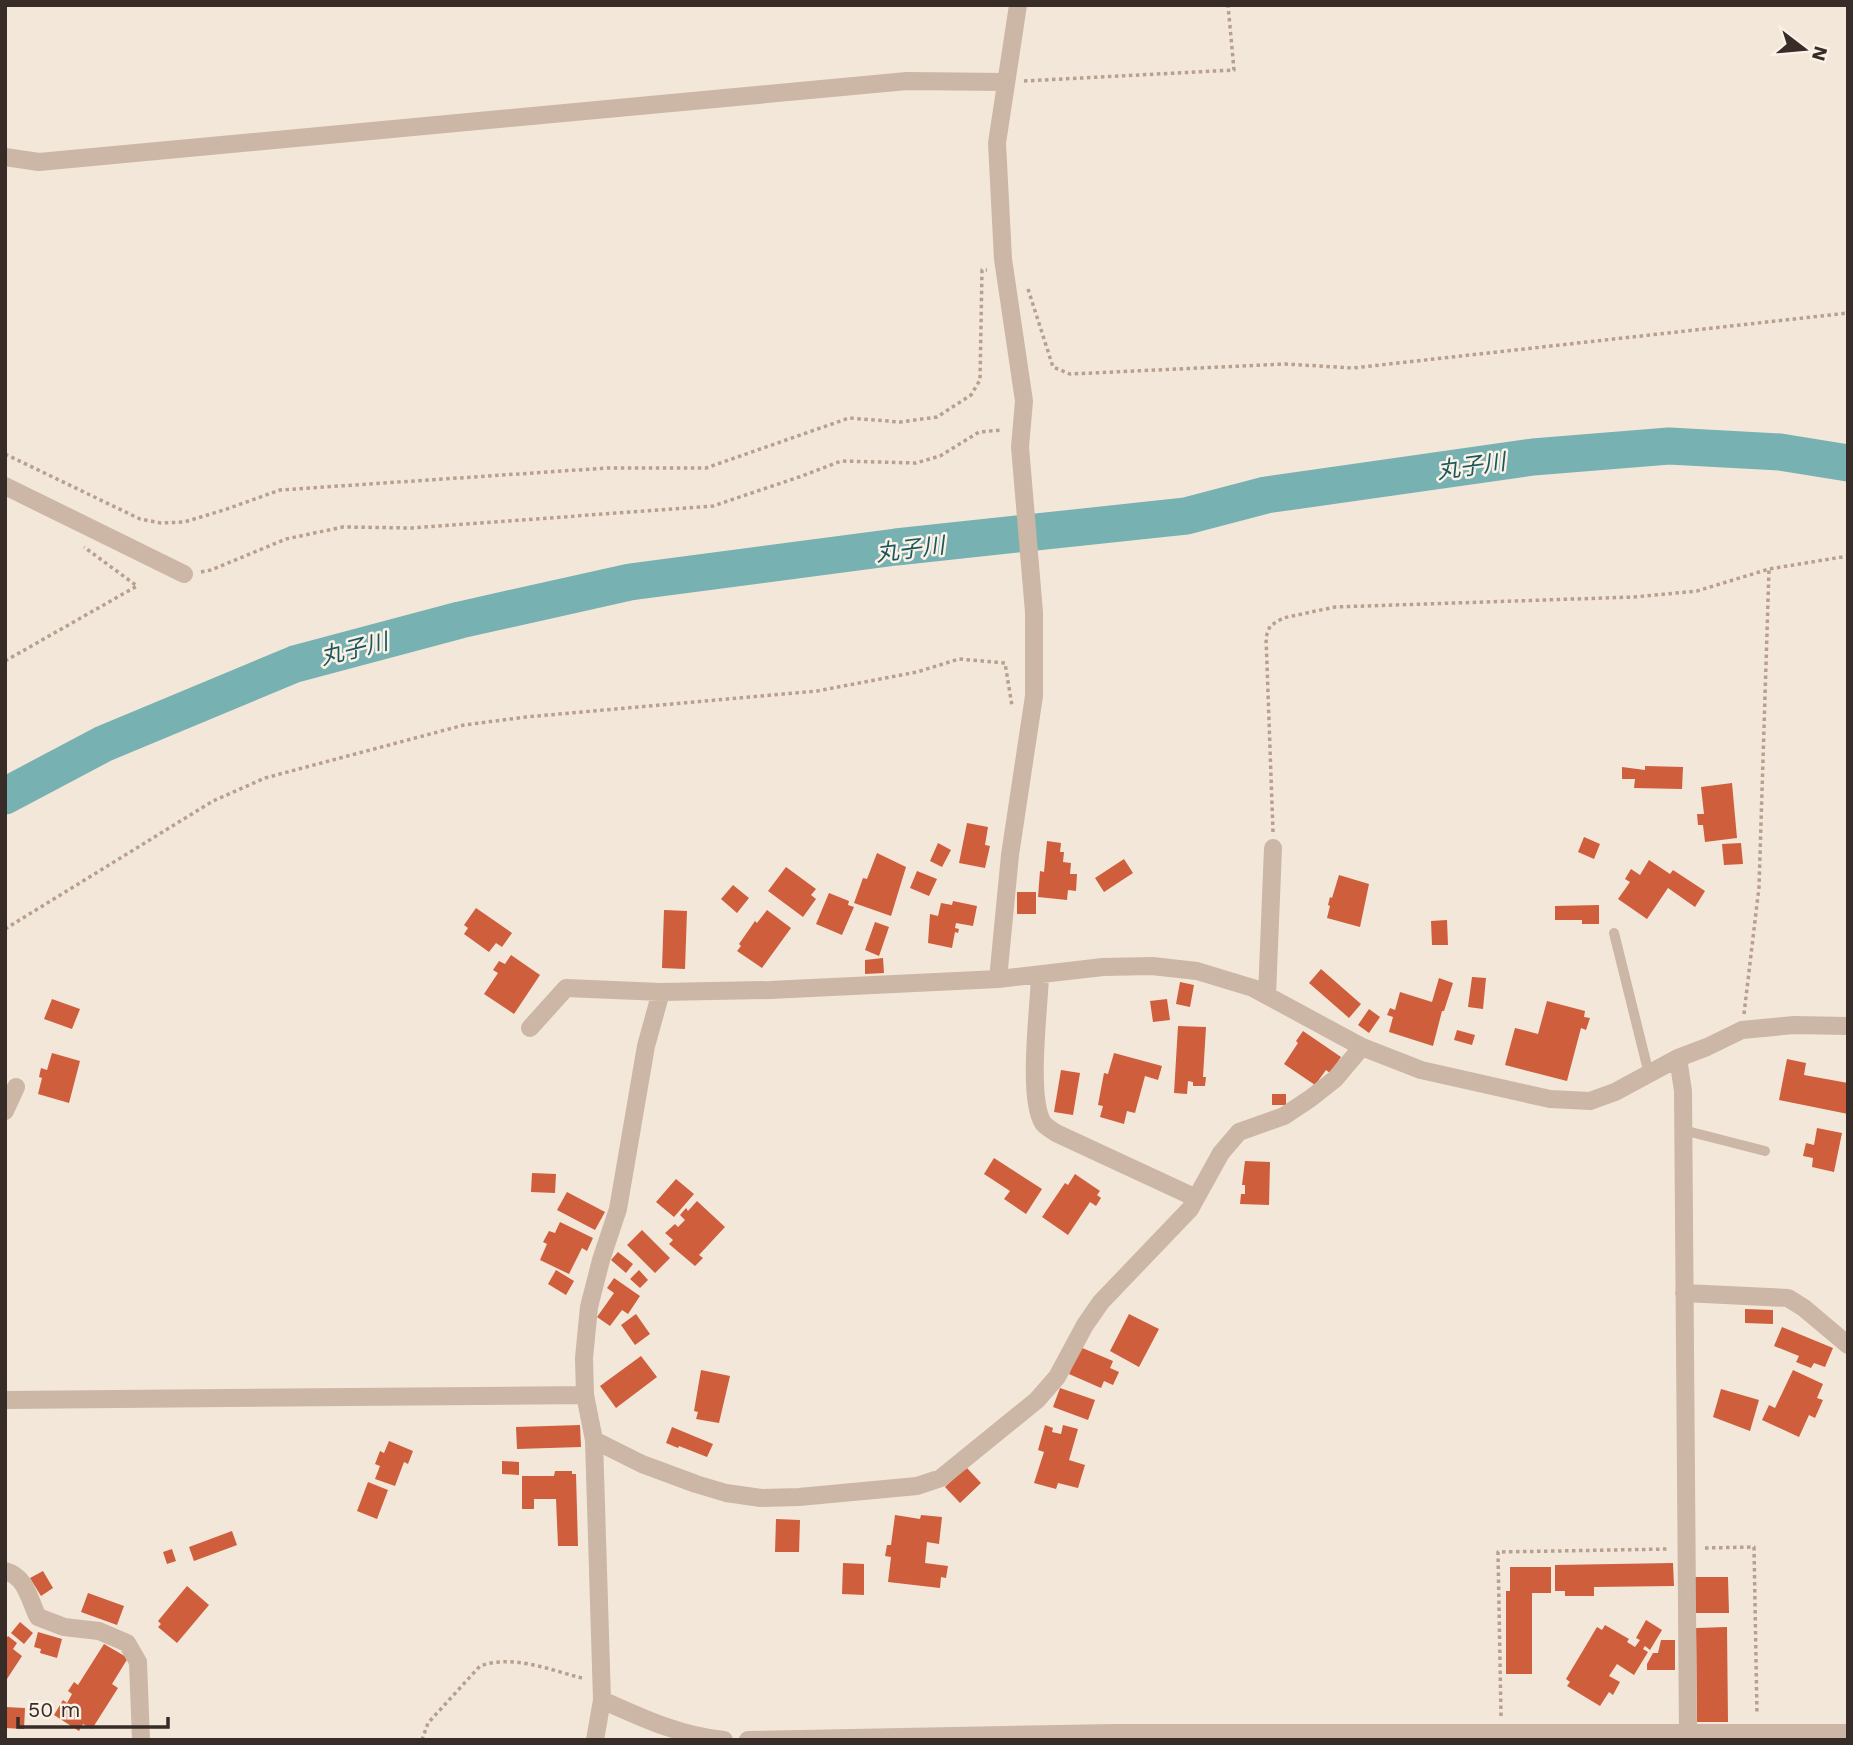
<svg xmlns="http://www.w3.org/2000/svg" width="1853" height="1745" viewBox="0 0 1853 1745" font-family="'Work Sans','Noto Sans JP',sans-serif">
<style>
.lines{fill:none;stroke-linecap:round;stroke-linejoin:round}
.river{stroke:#77b1b2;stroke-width:37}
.building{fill:#ce5e3c}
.path{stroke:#b8a08f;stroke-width:3.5;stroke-dasharray:3.5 3.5;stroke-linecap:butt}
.service{stroke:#ccb6a5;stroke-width:10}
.minor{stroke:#ccb6a5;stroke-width:18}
.labels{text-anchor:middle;stroke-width:5;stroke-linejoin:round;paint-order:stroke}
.water-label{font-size:23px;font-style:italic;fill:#19585c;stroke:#fbf1e6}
</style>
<rect width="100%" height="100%" fill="#f3e7da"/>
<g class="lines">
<path class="river" d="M5 796 103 744 295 664 460 620 630 582 896 547 1186 516 1266 495 1533 457 1669 446 1780 452 1848 463"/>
</g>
<path class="building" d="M1645 766 1683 767 1682 789 1634 788 1635 779H1622V767L1645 770Z
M1732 783 1737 838 1705 842 1703 825H1698L1697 814H1704L1701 787Z
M967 823 988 827 985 845 990 846 985 868 959 863Z
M1584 837 1600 844 1594 859 1578 852Z
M1047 841 1061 843 1060 852H1064L1063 862 1071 863 1070 874H1077L1076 891 1068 890 1067 900 1038 897 1040 871 1044 872Z
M938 843 951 850 942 867 930 861Z
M1741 843 1743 864 1724 865 1722 844Z
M877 853 906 867 891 916 854 903 863 878 867 879Z
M1124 859 1133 873 1104 892 1095 878Z
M1649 860 1670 874 1673 870 1705 891 1695 907 1668 888 1647 919 1618 899 1630 882 1625 879 1631 869 1640 875Z
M786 867 816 889 811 895 816 899 803 917 768 891Z
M917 871 937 879 929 896 910 888Z
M1339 875 1369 884 1360 927 1327 918 1330 906 1328 905 1330 897 1332 898Z
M733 885 749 898 737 913 721 899Z
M1017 892H1036V914H1017Z
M829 893 849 901 848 905 854 907 842 935 816 924Z
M953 901 977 906 973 926 956 923 955 928 959 929 958 933 955 932 952 948 928 943 930 914 938 916 941 903 952 905Z
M1599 905V924H1582V920H1555V906Z
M476 908 512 933 502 947 496 943 489 952 464 934 468 928 464 925Z
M664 910 687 911 685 969 662 968Z
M767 910 791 928 762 968 737 951 741 946 739 944 755 921 757 923Z
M1447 920 1448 945H1432L1431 921Z
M875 922 889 927 879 956 865 950Z
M511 955 540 975 514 1014 484 994 498 973 493 970 499 961 505 964Z
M883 958 884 973 865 974V960Z
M1321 969 1361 1004 1349 1018 1309 983Z
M1472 977 1486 978 1483 1009 1468 1007Z
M1439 978 1453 983 1444 1011H1442L1433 1046 1389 1032 1393 1017 1387 1015 1390 1008 1395 1010 1400 992 1432 1002Z
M1180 982 1194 985 1190 1007 1176 1004Z
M52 999 80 1009 72 1029 44 1019Z
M1167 999 1170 1020 1153 1022 1150 1001Z
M1547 1001 1585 1011 1584 1017 1590 1018 1586 1030 1581 1028 1567 1081 1505 1065 1515 1028 1538 1034Z
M1369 1009 1380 1017 1369 1033 1358 1025Z
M1178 1026 1206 1027 1203 1077H1206L1205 1086H1193V1082L1188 1081 1187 1094 1174 1093Z
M1457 1030 1475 1035 1472 1045 1454 1040Z
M1303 1031 1341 1057 1330 1073 1326 1070 1315 1085 1284 1064 1298 1043 1296 1041Z
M52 1053 80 1061 69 1103 38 1094 42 1078 39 1077 41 1068 47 1070Z
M1114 1053 1162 1066 1158 1080 1145 1076 1135 1113 1127 1111 1124 1124 1100 1117 1103 1106 1098 1105 1104 1073 1108 1074Z
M1787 1059 1806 1063 1804 1075 1848 1083V1114L1779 1100Z
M1061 1070 1080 1073 1073 1115 1054 1112Z
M1272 1094H1286V1105H1272Z
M1817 1128 1842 1133 1834 1172 1812 1167 1813 1158 1803 1156 1806 1143 1814 1145Z
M994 1158 1042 1189 1026 1214 1004 1199 1010 1191 984 1174Z
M1245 1161 1270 1162 1269 1205 1240 1204 1241 1194H1245V1185H1242Z
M532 1173 556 1174 555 1193 531 1192Z
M1075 1174 1100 1191 1097 1195 1101 1198 1096 1206 1090 1202 1068 1235 1042 1217 1065 1183 1068 1185Z
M676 1179 694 1194 674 1217 656 1202Z
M567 1192 605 1212 595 1230 557 1210Z
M697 1201 725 1227 699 1255 703 1258 695 1266 669 1244 673 1240 665 1233 675 1224 678 1227 685 1220 680 1215 686 1208 688 1211Z
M560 1222 593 1238 587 1251 582 1248 569 1274 540 1260 547 1244 543 1242 549 1231 555 1233Z
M642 1230 670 1258 655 1273 627 1245Z
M618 1252 633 1264 626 1273 611 1260Z
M556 1270 574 1281 566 1295 548 1284Z
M639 1270 648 1280 640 1288 630 1279Z
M614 1278 640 1296 628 1314 622 1310 610 1326 597 1317 614 1293 607 1288Z
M1745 1309 1773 1310V1324L1745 1323Z
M636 1314 650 1334 635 1345 621 1325Z
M1129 1314 1159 1329 1139 1367 1110 1351Z
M1782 1327 1833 1348 1825 1367 1814 1363 1811 1368 1796 1362 1799 1356 1774 1346Z
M1080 1347 1113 1361 1110 1368 1119 1372 1113 1385 1104 1381 1101 1388 1069 1374Z
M641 1356 657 1377 616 1408 600 1386Z
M701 1370 730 1376 719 1423 696 1419 698 1412 694 1411Z
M1793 1370 1823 1384 1817 1398 1823 1400 1815 1418 1809 1415 1799 1437 1762 1420 1769 1405 1775 1408Z
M1060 1388 1095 1400 1088 1420 1053 1407Z
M1721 1389 1759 1400 1750 1431 1713 1417Z
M580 1425 581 1447 517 1449 516 1427Z
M1045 1425 1053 1428 1052 1432 1061 1434 1063 1425 1078 1429 1069 1460 1085 1465 1078 1488 1058 1483 1056 1489 1034 1483 1044 1452 1038 1450Z
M672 1427 713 1444 707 1457 679 1446 678 1448 666 1443Z
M389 1441 413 1451 408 1464 404 1462 395 1486 375 1479 380 1466 375 1464 380 1451 384 1453Z
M502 1461 519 1462V1475L502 1474Z
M966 1467 981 1483 960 1503 945 1487Z
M555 1471H572V1474H576L578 1546H558L556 1499H534V1509H522V1476H554Z
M368 1482 388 1490 377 1519 357 1511Z
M895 1515 920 1519 921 1515 942 1517 939 1544 927 1542 925 1563 948 1566 946 1578 941 1577 940 1588 888 1582 891 1557 885 1556 887 1545H891Z
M776 1519 800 1520 799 1552H775Z
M232 1531 237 1545 194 1561 189 1547Z
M172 1549 176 1561 167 1564 163 1552Z
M843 1563 864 1564V1595L842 1594Z
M1673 1563 1674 1586 1594 1587V1596H1565V1591H1555V1565Z
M1510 1567H1551V1593H1532V1674H1506V1591H1510Z
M43 1571 53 1588 41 1596 30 1578Z
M1695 1577H1728L1729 1613H1695Z
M187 1586 209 1605 177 1643 158 1627 161 1624 158 1621Z
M88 1593 124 1606 117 1625 81 1612Z
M1646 1620 1662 1630 1650 1650 1645 1646 1643 1649 1648 1652 1634 1675 1617 1664 1609 1676 1620 1682 1613 1695 1609 1692 1600 1706 1567 1686 1570 1682 1566 1679 1597 1627 1602 1630 1605 1625 1629 1639 1627 1642 1635 1647 1640 1640 1636 1638Z
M20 1622 33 1633 24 1644 11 1633Z
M1727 1627 1728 1722H1697L1696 1628Z
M38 1632 62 1639 57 1658 40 1653 41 1649 34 1647Z
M8 1636 17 1643 13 1649 22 1656 5 1682V1640Z
M1661 1640H1675V1670H1647V1664L1653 1653H1658Z
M104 1644 128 1658 112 1684 118 1688 92 1729 83 1724 79 1731 54 1715 63 1700 67 1703 72 1694 68 1691 74 1682 78 1685Z
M5 1707 25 1708 24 1729 5 1728Z"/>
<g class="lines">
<path class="path" d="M1024 81 1234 70 1228 5
M1028 289 1053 367 1070 374 1285 364 1353 368 1848 313
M5 454 140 519 161 523 184 522 224 510 280 490 607 468H706L849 418 900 422 937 417 971 395 980 380 982 270H987
M201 572 211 570 286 539 343 527 412 528 713 506 799 477 841 461 916 463 940 456 979 432 1002 430
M5 661 137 586 84 547
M1273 832 1266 637 1270 626 1283 618 1335 607 1634 597 1697 591 1769 569 1848 556
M5 929 213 801 265 778 464 725 526 717 817 691 917 672 959 659 1005 663 1012 706
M1744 1014 1759 887 1769 569
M1705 1548 1754 1547 1757 1714
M1501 1716 1498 1552 1669 1549
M422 1740 428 1723 480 1666C513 1654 550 1670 582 1678"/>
<path class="service" d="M1614 933 1649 1074
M1683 1130 1765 1151"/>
<path class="minor" d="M5 157 39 162 907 81 1004 82
M5 486 184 574
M1040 976C1039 1009 1027 1097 1043 1123 1046 1127 1052 1130 1056 1133L1196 1198
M998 979 1010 855 1034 696V612L1020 447 1024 401 1003 259 997 143 1018 5
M1267 995 1273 848
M530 1028 566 988 661 992 770 990 998 979 1103 967 1152 966 1197 971 1253 988 1362 1047 1421 1070 1550 1099 1590 1101 1615 1092 1678 1058 1707 1047 1742 1030 1794 1025 1848 1026
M1678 1058 1683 1091 1688 1734
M5 1111 16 1087
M1684 1293 1788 1298 1804 1308 1848 1345
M5 1400 585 1395
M594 1440 642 1464 696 1484 726 1493 761 1498 799 1497 917 1486 941 1478 1037 1400 1057 1377 1085 1325 1101 1302 1190 1209 1221 1153 1239 1132 1284 1116 1311 1098 1335 1079 1362 1047
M5 1571C27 1577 29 1600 38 1617L64 1627 99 1631 127 1643 138 1662 141 1740
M602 1700C642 1718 680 1736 724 1740
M595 1740 602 1700 594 1440 585 1395 584 1358 589 1307 601 1260 618 1209 646 1046 661 992
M748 1740 1114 1733H1848"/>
</g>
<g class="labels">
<g class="water-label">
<text transform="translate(1471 466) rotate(-8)" y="8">丸子川</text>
<text transform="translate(910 549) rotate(-7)" y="8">丸子川</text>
<text transform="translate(354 649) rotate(-14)" y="8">丸子川</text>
</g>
</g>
<rect width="1853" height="1745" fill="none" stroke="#372c27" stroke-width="14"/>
<g transform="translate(1804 49) rotate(106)" stroke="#fbf1e6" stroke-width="5" paint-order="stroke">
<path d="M0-5L12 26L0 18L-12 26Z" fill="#372c27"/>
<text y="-10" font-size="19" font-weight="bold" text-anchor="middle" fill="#372c27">N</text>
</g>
<path d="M18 1717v10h150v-10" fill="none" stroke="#372c27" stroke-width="3.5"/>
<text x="28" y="1717" font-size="21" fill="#372c27" stroke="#fbf1e6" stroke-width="5" paint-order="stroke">50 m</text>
</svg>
